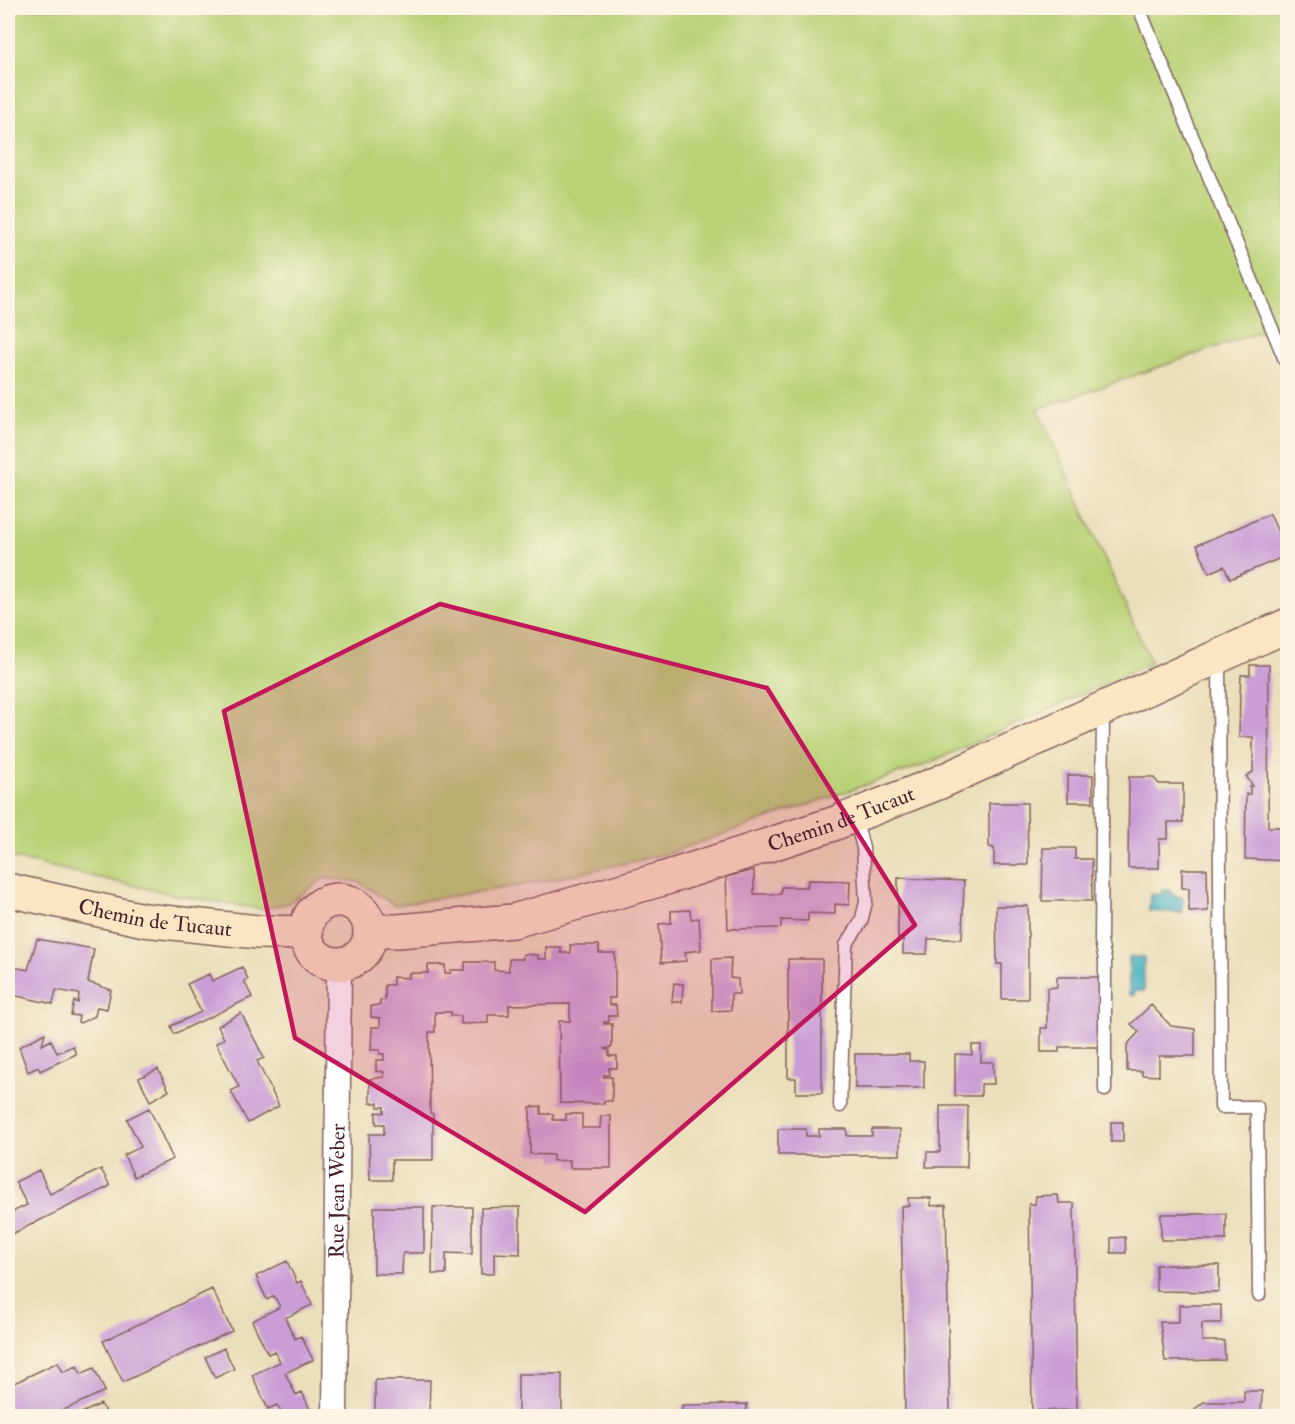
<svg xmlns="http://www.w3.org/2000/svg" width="1295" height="1424" viewBox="0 0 1295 1424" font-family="'IM FELL Double Pica',serif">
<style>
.green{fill:#b9d276;stroke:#827850;stroke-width:1.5}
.water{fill:#44b0c1;stroke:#476876;stroke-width:1.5}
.building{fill:#c99ed6}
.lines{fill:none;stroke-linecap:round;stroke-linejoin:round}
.lane-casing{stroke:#82625d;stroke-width:15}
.street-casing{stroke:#82625d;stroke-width:27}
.secondary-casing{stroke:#82625d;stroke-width:36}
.lane{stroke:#fff;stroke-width:12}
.street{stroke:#fff;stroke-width:24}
.secondary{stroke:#fbe6c4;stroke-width:33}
.marked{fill:#c2185b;fill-opacity:0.2;stroke:#c2185b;stroke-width:4.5;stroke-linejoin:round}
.labels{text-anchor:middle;stroke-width:5;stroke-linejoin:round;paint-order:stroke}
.street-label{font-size:21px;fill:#4a1f2b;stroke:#fcf5e5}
</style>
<rect width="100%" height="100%" fill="#fcf5e5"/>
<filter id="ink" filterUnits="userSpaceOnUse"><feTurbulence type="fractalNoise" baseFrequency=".0167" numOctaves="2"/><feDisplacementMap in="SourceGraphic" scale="12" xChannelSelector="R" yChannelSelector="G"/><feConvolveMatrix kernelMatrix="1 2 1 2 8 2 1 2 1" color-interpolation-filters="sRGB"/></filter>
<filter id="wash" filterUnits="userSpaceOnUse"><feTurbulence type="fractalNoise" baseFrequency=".008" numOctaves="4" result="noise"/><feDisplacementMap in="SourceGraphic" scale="24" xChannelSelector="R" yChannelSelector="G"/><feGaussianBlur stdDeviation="1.35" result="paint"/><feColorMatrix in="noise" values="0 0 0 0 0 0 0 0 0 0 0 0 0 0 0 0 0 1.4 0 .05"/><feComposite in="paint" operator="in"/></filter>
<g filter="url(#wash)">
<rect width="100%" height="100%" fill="#ebdeba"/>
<path class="green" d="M8 8H1287V363L1271 328 1038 409 1151 663 929 763 666 854 530 884 394 905 359 882 324 878 289 903 261 909 180 896 8 857Z"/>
<path class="water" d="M1163 890H1170L1173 896 1183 897 1182 913 1149 911 1150 894 1160 895Z
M1129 957H1144V991H1135L1134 996 1129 994Z"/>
<g id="blocks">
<path class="building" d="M1270 514 1288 555 1230 579 1224 566 1209 573 1197 545Z
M1250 665H1269L1268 827H1287V861L1245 859 1246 794H1250V786H1253L1246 776 1253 772V737H1239L1240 694 1241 675H1250Z
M1068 775H1093V802H1068Z
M1129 777H1153L1159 784H1183V822H1168V839H1159V868H1128Z
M989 803H1027L1028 865H994V848L989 847Z
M1043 848H1075V859H1092V901H1042Z
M1182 869H1207L1208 911 1189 912V888H1182Z
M754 870V894H781V887H807L808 880 850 881 849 905 835 904V914L808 913V921L781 920V928L728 929 726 877Z
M898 878 964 881 962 939H928L927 954H903V939L898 938Z
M996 906H1028V999H1002V964H997Z
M690 910 691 919 699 918 701 950 685 952 686 961 661 963 659 924 671 923V911Z
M37 939 94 949 88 982 111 990 107 1009 97 1007 95 1016 80 1023 78 1022 79 1016 71 1015 74 1001 78 1003 79 994 56 990 53 1004 8 994V966L28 970Z
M570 945H599V953H615V998H609V1005H616L617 1016H609V1022H604V1024H612V1047L604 1049 609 1050V1056H617V1068H609V1075H604V1077H612V1101H604V1104L560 1103 559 1021H570V1004L509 1005V1015H488V1023L461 1024V1016H451V1012H435V1032H429L430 1113 433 1114V1160H392V1180H370L369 1134H384V1124H376V1112L384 1113V1107H378V1103H370V1079L384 1077V1072L376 1071V1060H384V1054H380V1050H371L372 1027H380V1018L371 1017V1006L380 1005V1000H385V985H393V977L409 978V973H428V965H445V973H451V970H465V962H494V970L509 971V959H523V954L538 955V959H546V947H561V953H571Z
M731 958 730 978 738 979 739 994H731V1010L712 1011V959Z
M788 959H822V1093H796V1078H788Z
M242 967 248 979 244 981 252 997 174 1034 171 1026 201 1012 187 984 209 974 212 981Z
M1057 977H1099V1047H1059V1052H1041V1028H1047V988L1057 987Z
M674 983 683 984 682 1002H672Z
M1151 1005 1171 1026 1195 1029V1056H1159V1076L1142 1075V1071H1127V1045L1139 1032 1131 1024Z
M241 1013 264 1058 257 1061 279 1106 248 1123 231 1091 239 1087 216 1043 224 1039 218 1026Z
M45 1033 42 1045 51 1040 57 1053 73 1046 76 1054 40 1071 38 1067 28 1072 19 1047Z
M972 1045H981V1062H993L994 1084H981V1096H955V1054L972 1055Z
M855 1054H909V1061H924V1088H855Z
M158 1069 169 1091 150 1101 139 1078Z
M541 1106V1114H553V1120H566V1114H582V1128H600L601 1116H611V1168H570V1160L553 1161V1155L530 1154V1107Z
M940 1106H968L967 1167H926L927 1152H940Z
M149 1108 173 1159 134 1177 124 1155 141 1147 127 1119Z
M1111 1122H1123V1142H1111Z
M778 1129H806V1136H819V1129H847V1136H872V1129H900V1155H778Z
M101 1169 110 1186 8 1236V1214L27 1205 15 1182 39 1170 50 1194Z
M1058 1195 1059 1203H1074L1077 1410 1032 1411 1029 1204H1035L1036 1196Z
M908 1198H931V1206L946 1205 950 1413 905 1414 901 1206H909Z
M374 1207H424V1253H403L402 1274H374Z
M433 1207H472V1254L446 1253V1274H432Z
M520 1207V1254L494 1253V1274H481V1208Z
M1161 1214H1226V1240H1161Z
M1125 1237 1126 1253H1111V1238Z
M287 1261 297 1283 301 1281 312 1305 285 1318 295 1339 301 1336 313 1360 285 1373 296 1395 302 1392 313 1416H283L277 1405 268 1409 252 1375 280 1362 275 1351 268 1354 252 1321 280 1307 274 1296 267 1300 256 1276Z
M1156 1265H1219V1292L1156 1291Z
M212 1289 232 1331 123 1382 103 1341Z
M1179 1305H1221V1323H1202V1341H1224L1225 1360 1165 1361 1160 1322H1179Z
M224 1348 234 1369 215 1378 205 1357Z
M58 1362 63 1372 77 1366 81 1374 94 1368 105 1391 51 1416H8V1386Z
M518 1374H562V1416H518Z
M375 1380H430L429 1416H375Z
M1244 1391H1262L1261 1416H1194L1195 1409 1204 1402H1244Z
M101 1404 107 1416H75Z
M747 1404 746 1416H682V1405Z"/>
</g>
</g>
<g filter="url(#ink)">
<use href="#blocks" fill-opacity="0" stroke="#82625d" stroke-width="1.5"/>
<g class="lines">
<g class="lane-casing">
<path id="lane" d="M1139 8 1288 367
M1219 659 1221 1107H1257L1259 1295
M1103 712 1101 941 1105 960V1090
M840 1106 846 945 861 922 866 902 863 848 855 817"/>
</g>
<g class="street-casing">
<g id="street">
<path id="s1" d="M335 1416 339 965"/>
</g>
</g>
<g class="secondary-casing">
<g id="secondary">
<path id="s2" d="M8 890 144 920 258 932 305 933"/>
<circle cx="338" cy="932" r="32"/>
<path id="s3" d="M371 931H398L513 921 666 878 833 824 938 783 1288 625"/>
</g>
</g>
<use href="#lane" class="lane"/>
<use href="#street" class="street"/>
<use href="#secondary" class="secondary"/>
</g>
</g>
<path class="marked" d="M440 604 767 688 915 925 585 1212 295 1038 224 711Z"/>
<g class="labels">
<g class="street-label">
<text dy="7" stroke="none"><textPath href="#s3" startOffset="486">Chemin de Tucaut</textPath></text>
<text dy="7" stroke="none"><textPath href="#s2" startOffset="150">Chemin de Tucaut</textPath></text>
<text dy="7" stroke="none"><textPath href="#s1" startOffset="225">Rue Jean Weber</textPath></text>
</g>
</g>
<rect width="1295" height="1424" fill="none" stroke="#fcf5e5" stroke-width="30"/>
</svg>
